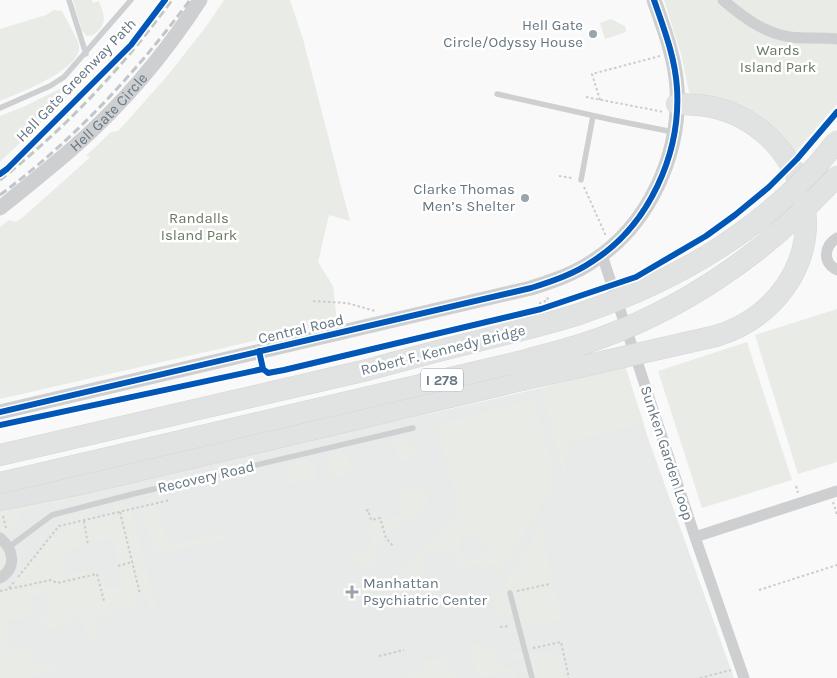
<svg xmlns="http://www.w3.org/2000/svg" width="837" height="678" viewBox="0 0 837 678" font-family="Karla,sans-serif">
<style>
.built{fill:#e8e9e9}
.green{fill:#e8ebe6;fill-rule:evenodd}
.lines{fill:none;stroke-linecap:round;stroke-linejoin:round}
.motorway-casing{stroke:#d5d6d6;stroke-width:22}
.path{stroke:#cbcccd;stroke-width:2;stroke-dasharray:2.5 2.5;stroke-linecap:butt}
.service{stroke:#cecfd0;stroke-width:5.5}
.minor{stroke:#cecfd0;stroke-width:11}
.tertiary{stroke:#cecfd0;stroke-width:15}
.motorway{stroke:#e1e2e2;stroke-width:21}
.rail{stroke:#c3c5c6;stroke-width:3;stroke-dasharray:8 4;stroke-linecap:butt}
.motorway-bridge-casing{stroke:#d5d6d6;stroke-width:22;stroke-linecap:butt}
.path-bridge{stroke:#cbcccd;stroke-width:2;stroke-dasharray:2.5 2.5;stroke-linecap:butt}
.motorway-bridge{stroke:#e1e2e2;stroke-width:21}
.cycleway-casing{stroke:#fff;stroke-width:9}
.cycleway{stroke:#0057b8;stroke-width:6}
.poi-dot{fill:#99a4ac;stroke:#fff;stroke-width:2}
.labels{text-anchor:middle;stroke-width:5;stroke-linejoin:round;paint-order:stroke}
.shield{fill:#fff;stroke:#939fa8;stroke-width:1}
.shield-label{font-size:14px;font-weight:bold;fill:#657683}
.poi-label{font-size:15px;fill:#657683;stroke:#fff;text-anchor:end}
.park-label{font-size:15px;fill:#687a64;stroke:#fff}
.street-label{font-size:15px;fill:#657683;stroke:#fff}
</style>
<rect width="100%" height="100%" fill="#f9f9f9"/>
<path class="built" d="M625 366 647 435 734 678H0V508L424 415 541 388Z"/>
<path class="green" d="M73 0H92L93 3 99 1C103 13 108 21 98 31 94 35 92 36 87 36L82 31Z
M224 0H290L303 39 350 221 329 215 318 262 333 286 337 322 0 399V227L9 220 16 222 22 218 86 161 90 157 86 156 111 132 118 131 122 127 168 75 208 24Z
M664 0H837V104L794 154 689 92 681 54Z
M54 10 62 11C66 20 77 36 79 46 83 69 17 94 0 101V29L46 15Z
M611 19 625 26 626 32 605 39 600 23Z
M86 66 91 70 70 94 0 162V116L23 107 68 85Z
M837 309V462L798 474 755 335Z
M747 342 792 480 702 508 658 371Z
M625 366 644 424 576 440C560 452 567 467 566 485L541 388Z
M534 398 556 482 498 576 496 564 484 567 483 563 458 569 452 550 449 549 422 555 427 574 403 581 398 575 459 510 436 425ZM474 533 483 538 486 549 480 558 470 561 461 555 458 545 463 535Z
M397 438 405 440 415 449C414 460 407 461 398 462L395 452 397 451 396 446H393V443Z
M340 451 348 456 349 463H351L354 473 331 479C328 468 326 455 340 451Z
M306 460 314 464 317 479 288 485C281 463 287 465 306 460Z
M117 483 119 488 19 512C20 522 19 529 9 533L8 531 3 532 4 534 0 533V508Z
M418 486 426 490 429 501 415 522H412L407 516 371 554 377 560 373 566C361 569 354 564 348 554L373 548 367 524 400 515 396 499 402 497 400 490Z
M163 494H167L171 503 159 506 167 545 225 533 226 540 154 554 142 510C141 497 153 497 163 494Z
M120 502 129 505 133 516 156 605 155 613 151 617 145 594 134 596 135 606 106 612 109 626 97 616 91 623C98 629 102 637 96 645L92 636 84 630 81 619 85 618 84 613 76 615 77 620 62 623 63 629 51 630 42 625V620L45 614 52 613 47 593 28 597 32 613C25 622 18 620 9 618L6 649 24 645 28 647 36 666C47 663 52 661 60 670L28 678H0V591L9 588C23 571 67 506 88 510L92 519 115 513 113 504ZM98 538 100 542 113 539 122 585 106 589 102 573 100 574 99 568 66 575 62 557 67 555 66 550 94 544 93 539Z
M541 526 562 621 521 624 518 614 498 619 494 601Z
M0 546 6 553 8 561 0 574Z
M479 644 481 648 493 646 497 664 514 671 516 678H512L510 672 478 678 470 646Z
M516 652 559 653 565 678H527L523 662 508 656Z
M445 657 450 671H454L455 678H403V676L425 671 423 662Z"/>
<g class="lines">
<g class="motorway-casing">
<path id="motorway" d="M677 104C689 104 701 105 712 107 757 117 791 151 803 195
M0 455 367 370
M0 500 81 484 522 380"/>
</g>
<path class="path" d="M586 97 664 112
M600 100 592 74 660 56
M559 176 572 178
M584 187 606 236
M313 301 347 303 375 311
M541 309 540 303 548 300 547 296
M262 364 263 369 268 373 284 370
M796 486 798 493
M833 502 837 515
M366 511 368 510 371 520 380 518 386 538 394 547
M120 512 140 594
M3 516 6 528
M84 521 88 545
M118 566 132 562
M18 577 59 526 170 500
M9 588 15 581
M759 590 837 565
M0 591 51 580 57 583 97 574 104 601
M517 591 550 584
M500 627 510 626
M533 648 561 642 569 678
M379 656 404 650
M700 678 731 670"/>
<path class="service" d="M69 0 86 54
M497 94 613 120 673 132
M0 108 50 86 64 77 131 0
M581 180 593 116
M9 547 52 515 133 494 413 428
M510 593 532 678"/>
<path class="minor" d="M723 0C743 17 764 33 790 37 806 39 822 37 837 39
M837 238C824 246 822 262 837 270
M602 255 695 537 744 678
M695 537 837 491
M0 538C14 549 17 568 0 578"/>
<g class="tertiary">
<path id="s1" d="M0 208C25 188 50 168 74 147 122 105 165 54 200 0"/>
<path d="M0 412 531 288C553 281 574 274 593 261 649 225 681 154 677 88 675 57 664 29 654 0"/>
</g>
<use href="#motorway" class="motorway"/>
<path class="rail" d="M0 180C66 128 123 67 172 0
M0 195C75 139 134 75 190 0"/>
<g class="motorway-bridge-casing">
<path id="motorway-bridge" d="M367 370C400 361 433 352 466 344 504 334 542 326 579 314 678 281 773 225 837 141
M522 380 716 336C774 318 815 265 804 202
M0 483 523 361C544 355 565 350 586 343 683 311 768 251 837 176"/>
</g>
<path class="path-bridge" d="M705 237C756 201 799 160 837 112
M284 370 408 341"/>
<use href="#motorway-bridge" class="motorway-bridge"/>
<g class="cycleway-casing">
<path id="cycleway" d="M0 174 7 169 131 45 165 0
M259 351 263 369 268 373 284 370 541 309 636 277 706 236 735 215 769 187 797 159 837 112
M0 412 531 288C553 281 574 274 593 261 649 225 681 154 677 88 675 57 664 29 654 0
M0 425 263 369"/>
</g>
<use href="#cycleway" class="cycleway"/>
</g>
<g class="poi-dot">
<circle cx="593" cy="34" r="5"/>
<circle cx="525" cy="198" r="5"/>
<path d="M349.5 584.5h5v5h5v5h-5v5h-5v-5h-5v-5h5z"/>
</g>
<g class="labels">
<rect class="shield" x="421" y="368.5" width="42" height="23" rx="4"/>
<g class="shield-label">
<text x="442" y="385">I 278</text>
</g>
<g class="poi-label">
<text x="583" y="30">Hell Gate<tspan x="583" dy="17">Circle/Odyssy House</tspan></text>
<text x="515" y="194">Clarke Thomas<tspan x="515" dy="17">Men’s Shelter</tspan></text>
<text x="363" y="588" text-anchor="start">Manhattan<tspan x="363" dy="17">Psychiatric Center</tspan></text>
</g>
<g class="park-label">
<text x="778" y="55">Wards<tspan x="778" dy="17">Island Park</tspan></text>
<text x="199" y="223">Randalls<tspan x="199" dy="17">Island Park</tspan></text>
</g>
<g class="street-label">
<text transform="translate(76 80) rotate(-46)" y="5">Hell Gate Greenway Path</text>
<text dy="5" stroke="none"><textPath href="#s1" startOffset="145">Hell Gate Circle</textPath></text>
<text transform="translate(301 329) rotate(-13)" y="5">Central Road</text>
<text transform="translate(443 350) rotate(-14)" y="5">Robert F. Kennedy Bridge</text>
<text transform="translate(667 453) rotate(72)" y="5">Sunken Garden Loop</text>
<text transform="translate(206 477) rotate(-13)" y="5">Recovery Road</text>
</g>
</g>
</svg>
